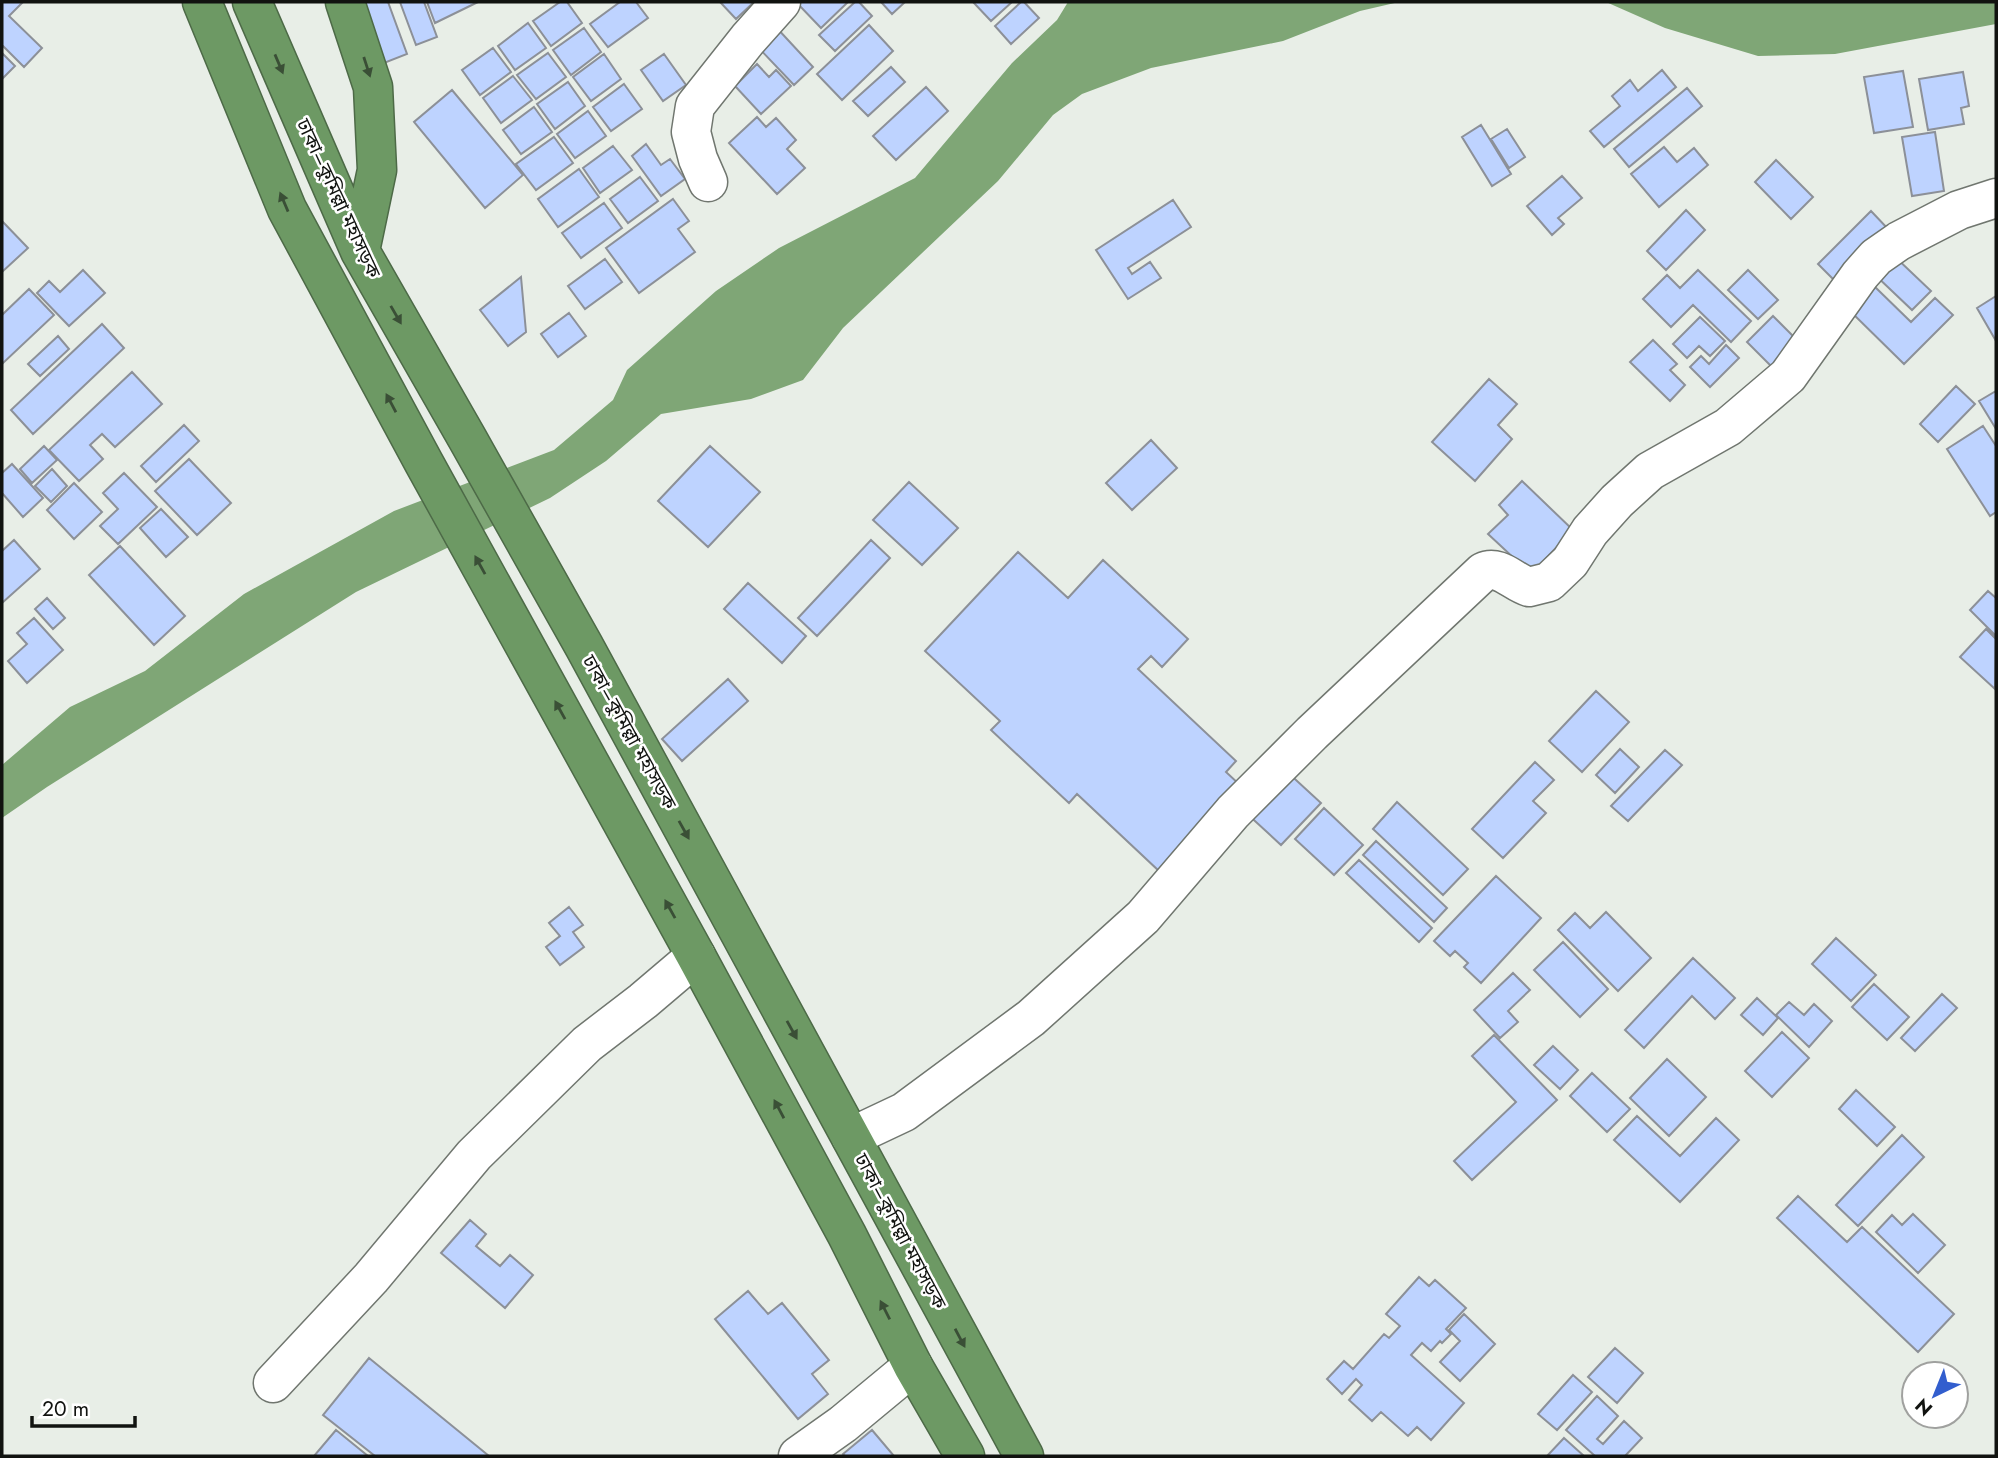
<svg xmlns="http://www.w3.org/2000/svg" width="1998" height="1458" viewBox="0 0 1998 1458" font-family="Jost,'Noto Sans Bengali',sans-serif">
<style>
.water{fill:#7fa676}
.building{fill:#bed3ff;stroke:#8c9098;stroke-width:2}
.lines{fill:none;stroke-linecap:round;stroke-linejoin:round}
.minor-casing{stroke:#70766f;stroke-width:41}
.highway-casing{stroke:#4d6a47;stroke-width:41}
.minor{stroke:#fff;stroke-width:38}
.highway{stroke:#6d9964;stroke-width:38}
.oneway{fill:#3a4f36}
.labels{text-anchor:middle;stroke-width:5;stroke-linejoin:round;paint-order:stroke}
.street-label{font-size:19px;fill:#111310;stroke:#fff}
</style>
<rect width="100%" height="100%" fill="#e8eee7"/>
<path class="water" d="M1068 2H1399L1360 11 1283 41 1151 68 1082 94 1053 115 998 181 843 328 803 380 751 399 661 414 606 461 550 498 356 592 47 787 2 818V765L70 707 145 671 244 594 394 511 554 450 613 400 627 370 716 291 779 248 915 178 1012 63 1057 20Z
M1606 2H1996V24L1835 54 1758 56 1665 28Z"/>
<path class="building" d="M2 2H23L9 16 42 48 24 67 2 45Z
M361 2H388L407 54 384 63Z
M400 2H424L437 37 416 45Z
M427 2H478L435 23Z
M560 2H567L582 23 551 46 533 21Z
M620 2H636L648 18 608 47 590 24Z
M720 2H754L736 19Z
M796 2H848L821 28Z
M855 2H859L872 16 835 51 819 35Z
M881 2H905L892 14Z
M973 2H1012L991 21Z
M1021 2H1024L1039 18 1011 44 995 26Z
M528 23 546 48 515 70 498 46Z
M869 25 893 51 842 100 817 74Z
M775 26 813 67 794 85 755 44Z
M584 28 601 52 571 75 553 50Z
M493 48 511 72 480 95 462 70Z
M2 53 15 66 2 79Z
M548 53 566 77 536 99 517 75Z
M604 54 621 79 591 101 573 77Z
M664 54 686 85 663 101 641 70Z
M757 64 769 77 776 70 791 86 761 114 735 86Z
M891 67 905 82 868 116 853 101Z
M1662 70 1676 87 1604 147 1590 131 1620 106 1612 96 1630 80 1638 91Z
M1903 71 1913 127 1874 133 1864 77Z
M1963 72 1969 106 1961 108 1964 124 1928 130 1919 79Z
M513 76 532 100 501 123 483 98Z
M568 82 585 106 555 129 537 104Z
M624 84 642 109 611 131 593 107Z
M926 87 948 111 896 160 873 136Z
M1687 88 1702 106 1629 167 1614 149Z
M452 90 523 175 485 208 414 122Z
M534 107 552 132 521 154 503 130Z
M588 111 606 136 575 158 557 134Z
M757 117 766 127 776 118 796 140 787 149 805 168 777 194 729 143Z
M1481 125 1511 174 1492 186 1462 137Z
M1507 129 1525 157 1509 168 1491 139Z
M1935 132 1944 191 1912 196 1902 137Z
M554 137 573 163 536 190 516 164Z
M646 144 661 165 670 159 685 179 661 196 632 156Z
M613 146 632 170 600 193 583 168Z
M1664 147 1677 162 1694 148 1708 165 1659 207 1631 174Z
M1776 160 1813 197 1791 219 1755 182Z
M579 169 599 197 558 227 538 199Z
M1562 176 1582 198 1558 218 1564 224 1552 235 1527 206Z
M640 177 658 201 628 223 610 199Z
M673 199 689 221 678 229 695 252 639 293 606 248Z
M1173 200 1191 227 1128 268 1132 274 1150 262 1161 278 1128 299 1096 250Z
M604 203 622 228 581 258 562 233Z
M1686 210 1705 230 1666 270 1647 251Z
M1871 211 1890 231 1838 284 1818 264Z
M2 221 28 248 2 272Z
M1891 253 1931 291 1912 310 1872 272Z
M605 259 622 282 585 309 568 286Z
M83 270 105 293 69 326 37 293 49 281 60 292Z
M1698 270 1751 321 1731 342 1693 305 1671 327 1643 299 1667 275 1680 288Z
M1748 270 1778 300 1758 319 1728 290Z
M521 277 526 332 508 346 480 310Z
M1873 285 1911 322 1935 298 1953 315 1904 364 1849 310Z
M29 289 54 315 2 364V315Z
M1996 296V341L1977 308Z
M569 313 586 336 558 357 541 334Z
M1773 316 1797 340 1772 367 1747 342Z
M1700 317 1725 341 1710 356 1699 346 1687 358 1673 344Z
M102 324 124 348 33 434 11 410Z
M58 336 69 349 40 376 28 364Z
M1653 340 1677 364 1670 370 1685 385 1670 401 1630 362Z
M1726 345 1739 358 1710 387 1690 367 1701 356 1709 364Z
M132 372 162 404 115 447 102 434 90 445 103 459 79 481 49 450Z
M1489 379 1517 404 1498 425 1512 439 1475 481 1432 442Z
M1956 386 1975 404 1938 442 1920 424Z
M1996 391V429L1979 401Z
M184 425 199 441 156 482 141 466Z
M1983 426 1996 446V512L1990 516 1947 449Z
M1151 440 1177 468 1132 510 1106 483Z
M44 446 57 460 32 483 20 469Z
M710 446 760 492 708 547 658 501Z
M189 459 231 503 197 535 155 491Z
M12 464 43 498 23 517 2 493V473Z
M52 469 67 486 51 502 35 486Z
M124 473 157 507 118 544 100 526 118 509 103 493Z
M1522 481 1573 530 1531 574 1488 534 1508 515 1499 505Z
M909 482 958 528 922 565 873 520Z
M74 483 102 512 74 539 47 510Z
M161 509 188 537 166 557 140 528Z
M14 540 40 569 2 603V551Z
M871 540 890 558 817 636 798 618Z
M120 546 185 616 154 645 89 575Z
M1018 552 1068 598 1103 560 1188 639 1162 667 1151 656 1138 669 1236 761 1226 772 1240 785 1159 871 1077 794 1069 803 991 730 1000 721 925 651Z
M748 583 806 636 782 663 724 609Z
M1988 591 1996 598V636L1970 610Z
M47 598 65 618 53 629 35 609Z
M34 618 63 650 27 683 8 661 27 644 17 633Z
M1986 629 1996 639 1995 689 1960 657Z
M728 679 748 701 682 761 662 739Z
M1596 691 1629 722 1582 772 1549 741Z
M1620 749 1639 767 1615 793 1596 775Z
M1665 750 1682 765 1628 821 1611 806Z
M1535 762 1554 780 1533 801 1546 813 1503 858 1472 829Z
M1284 769 1321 803 1281 845 1244 811Z
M1397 802 1468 869 1443 895 1373 829Z
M1324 808 1363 845 1334 875 1295 839Z
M1376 841 1447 908 1434 922 1363 855Z
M1359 860 1432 928 1419 942 1346 873Z
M1496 876 1541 918 1481 983 1464 967 1468 963 1455 951 1450 956 1434 941Z
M569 907 583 925 573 932 584 947 560 965 546 947 560 936 549 923Z
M1606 912 1651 958 1618 991 1558 930 1575 913 1590 928Z
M1836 938 1876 975 1851 1001 1812 964Z
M1563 942 1608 989 1580 1017 1534 970Z
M1693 958 1735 998 1715 1019 1692 996 1644 1048 1625 1030Z
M1513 973 1530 990 1508 1011 1518 1022 1500 1038 1474 1010Z
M1874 984 1909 1017 1887 1040 1852 1007Z
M1942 994 1957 1008 1915 1051 1901 1038Z
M1757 998 1778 1018 1763 1035 1741 1015Z
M1789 1002 1804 1015 1814 1004 1832 1021 1809 1047 1776 1015Z
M1782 1032 1809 1058 1772 1097 1745 1071Z
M1494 1035 1557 1100 1472 1180 1454 1161 1516 1102 1472 1056Z
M1553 1046 1578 1070 1560 1089 1534 1065Z
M1667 1059 1706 1097 1669 1136 1630 1098Z
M1592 1073 1630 1109 1607 1132 1570 1096Z
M1856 1090 1895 1127 1877 1146 1839 1109Z
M1637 1116 1680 1156 1716 1118 1739 1140 1680 1202 1614 1140Z
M1902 1135 1924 1157 1858 1226 1836 1205Z
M1798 1196 1847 1242 1862 1227 1954 1314 1918 1352 1777 1218Z
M1913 1214 1945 1245 1918 1273 1876 1232 1892 1215 1902 1225Z
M470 1220 486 1234 476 1246 500 1266 510 1255 533 1275 505 1308 441 1253Z
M1419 1277 1429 1286 1435 1280 1466 1308 1446 1329 1451 1334 1442 1343 1440 1341 1431 1351 1422 1343 1411 1355 1464 1403 1431 1440 1417 1427 1408 1436 1381 1412 1372 1421 1349 1400 1362 1385 1356 1379 1342 1394 1327 1379 1344 1361 1353 1369 1384 1334 1389 1338 1400 1326 1386 1314Z
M748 1291 768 1314 782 1303 829 1360 812 1374 828 1394 798 1419 715 1319Z
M1464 1314 1495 1344 1460 1381 1440 1362 1460 1341 1449 1330Z
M1615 1348 1643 1373 1617 1403 1588 1377Z
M369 1358 489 1456H375L323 1415Z
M1573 1375 1592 1392 1557 1430 1538 1414Z
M1597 1396 1618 1416 1597 1439 1603 1444 1624 1421 1642 1438 1625 1456H1595L1566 1430Z
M336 1430 368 1456H314Z
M872 1430 894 1456H845L843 1454Z
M1564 1438 1584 1456H1547Z"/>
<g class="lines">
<g class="minor-casing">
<path id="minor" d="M708 182 698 159 691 132 695 106 748 39 781 2
M851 1137 904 1112 1031 1018 1143 917 1233 812 1312 733 1483 572C1499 564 1513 582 1529 587L1549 582 1570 562 1590 531 1617 501 1650 471 1728 427 1788 376 1860 275 1876 257 1899 241 1959 210 1996 198
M273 1383 371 1278 474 1155 587 1044 643 1001 696 956
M798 1456 843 1424 913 1366"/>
</g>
<g class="highway-casing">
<path id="highway" d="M202 2 287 209 424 463 696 956 847 1235 913 1366 965 1456
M252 2 360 251 467 438 584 646 1024 1456
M345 2 373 87 377 170 360 251"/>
</g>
<use href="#minor" class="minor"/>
<use href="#highway" class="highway"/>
</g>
<defs><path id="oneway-solid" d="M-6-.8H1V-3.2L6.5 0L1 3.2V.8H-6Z" transform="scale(1.75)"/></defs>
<g class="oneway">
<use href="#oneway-solid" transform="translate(279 64) rotate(67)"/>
<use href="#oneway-solid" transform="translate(367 67) rotate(72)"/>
<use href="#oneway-solid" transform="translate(284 202) rotate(-113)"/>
<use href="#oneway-solid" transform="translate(396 315) rotate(60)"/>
<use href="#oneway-solid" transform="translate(391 403) rotate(-118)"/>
<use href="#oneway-solid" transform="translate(480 565) rotate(-119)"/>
<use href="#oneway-solid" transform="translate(560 710) rotate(-119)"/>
<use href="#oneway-solid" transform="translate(684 830) rotate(61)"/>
<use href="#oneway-solid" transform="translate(670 909) rotate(-119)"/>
<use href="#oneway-solid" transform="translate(792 1030) rotate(61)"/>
<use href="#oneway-solid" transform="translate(779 1109) rotate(-118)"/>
<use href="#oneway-solid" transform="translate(885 1310) rotate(-117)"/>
<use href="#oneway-solid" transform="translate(960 1338) rotate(62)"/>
</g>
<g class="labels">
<g class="street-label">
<text transform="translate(339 198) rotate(65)" y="7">ঢাকা–কুমিল্লা মহাসড়ক</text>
<text transform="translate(630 732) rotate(61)" y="7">ঢাকা–কুমিল্লা মহাসড়ক</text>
<text transform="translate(901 1231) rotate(62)" y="7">ঢাকা–কুমিল্লা মহাসড়ক</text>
</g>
</g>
<rect width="1998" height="1458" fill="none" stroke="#111310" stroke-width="7"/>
<g transform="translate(1935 1395) rotate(223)"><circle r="33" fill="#ffffff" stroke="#a0a19f" stroke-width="2"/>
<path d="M0-5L12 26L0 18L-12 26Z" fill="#325ece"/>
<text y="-10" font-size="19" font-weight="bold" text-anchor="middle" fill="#111310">N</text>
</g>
<path d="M32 1416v10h103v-10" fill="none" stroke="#111310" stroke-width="3.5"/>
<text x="42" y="1416" font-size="21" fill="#111310" stroke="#ffffff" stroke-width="5" paint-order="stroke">20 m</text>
</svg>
